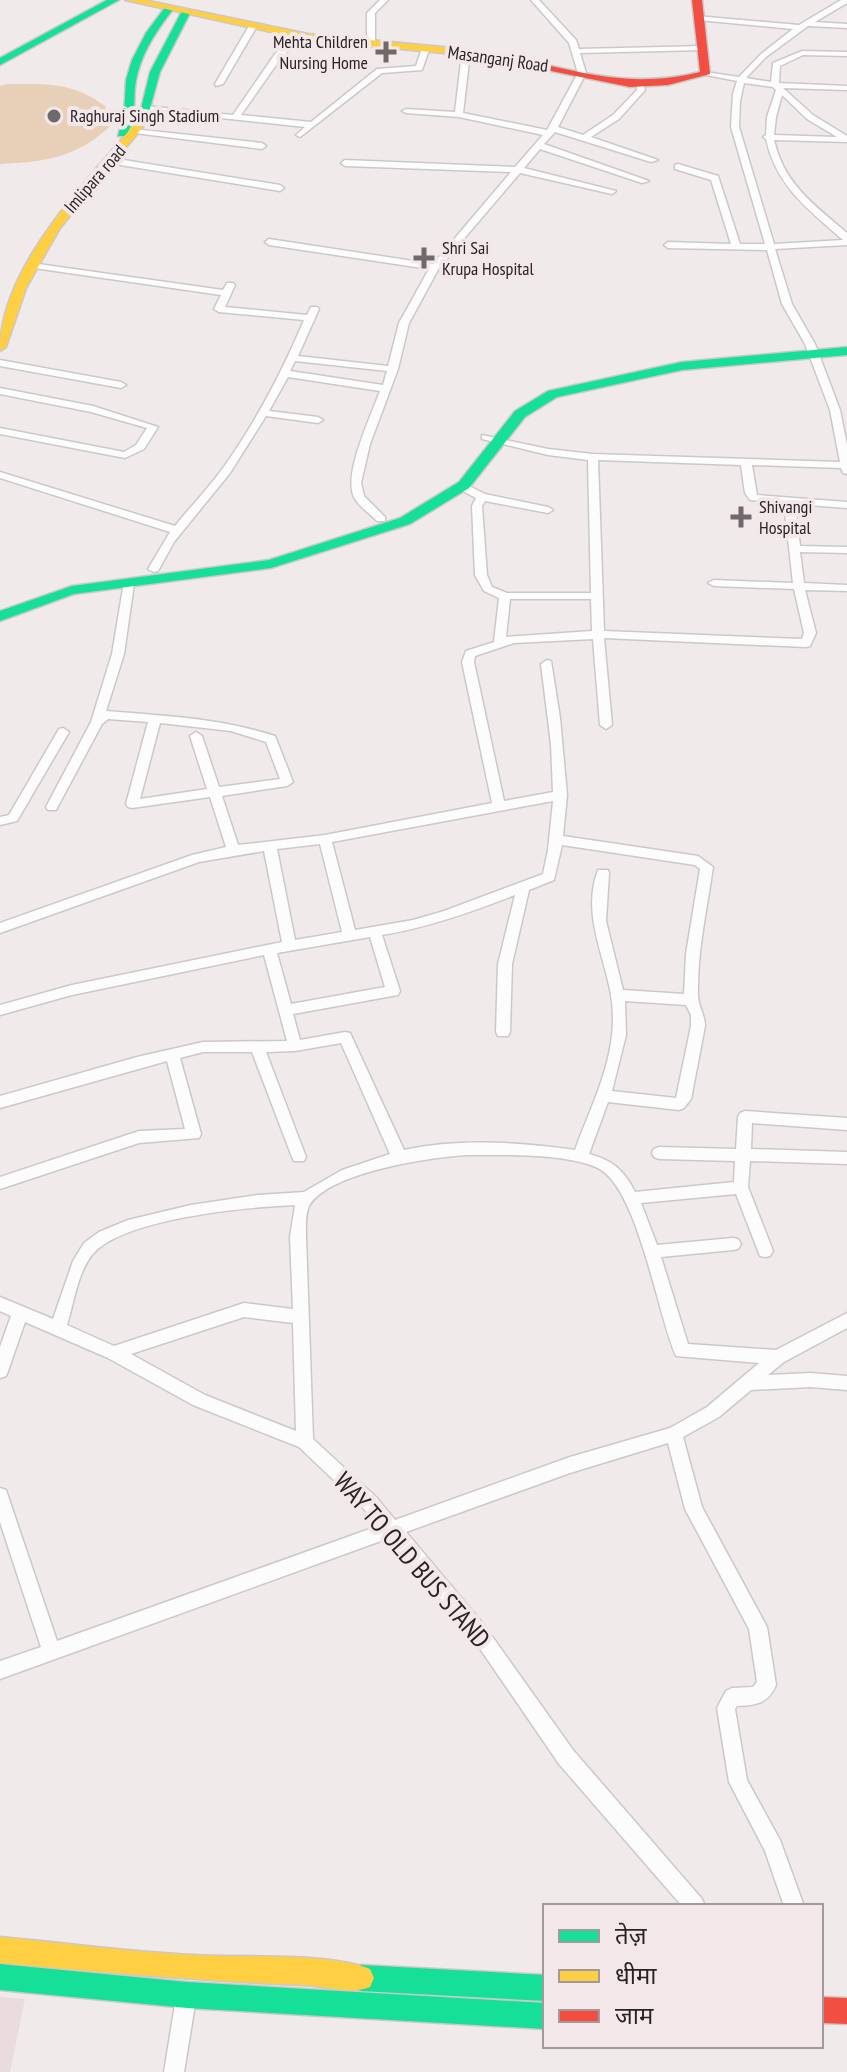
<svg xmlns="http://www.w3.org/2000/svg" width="847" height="2072" viewBox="0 0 847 2072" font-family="'PT Sans Narrow','Noto Sans Devanagari',sans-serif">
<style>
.built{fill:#e9dbde}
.green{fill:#e7cfb8}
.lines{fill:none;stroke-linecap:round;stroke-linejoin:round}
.street-casing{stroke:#ccc8c9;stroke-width:3}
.fast-casing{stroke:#ccc8c9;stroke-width:3}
.slow-casing{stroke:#ccc8c9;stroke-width:3}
.jam-casing{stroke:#ccc8c9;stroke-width:3}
.street{fill:#fdfcfc;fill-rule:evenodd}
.fast{fill:#16e098;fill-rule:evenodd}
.slow{fill:#ffcf43;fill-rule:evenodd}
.jam{fill:#f24e42;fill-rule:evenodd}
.poi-dot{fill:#6e696a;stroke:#f3e7e9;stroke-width:3}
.labels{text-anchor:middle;stroke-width:8;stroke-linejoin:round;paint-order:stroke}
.far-poi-label{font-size:18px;fill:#282425;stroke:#f3e7e9;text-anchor:start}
.far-street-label{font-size:18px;fill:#282425;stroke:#f3e7e9}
.near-street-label{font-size:26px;fill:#282425;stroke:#f3e7e9}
</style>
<rect width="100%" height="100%" fill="#f0eaeb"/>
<path class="built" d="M0 1997 25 1999 10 2072H0Z"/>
<path class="green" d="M8 84C47 84 73 82 105 106L110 126C77 158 44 162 0 164V86Z"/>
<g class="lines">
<g class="street-casing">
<path id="street" d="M380 0H388L375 13V45L371 47 367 45V13Z
M531 0H539L576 40 579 49 703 46 707 48 703 50 580 53 586 73 558 127 583 135 613 115 637 90V82H643L645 90 619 119 591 137 658 160 651 162 555 132 544 144 649 181 642 183 540 149 524 168 616 191 612 194 520 173 439 268 409 323 398 369 370 444 361 483 364 496 385 517V521H377C370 514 360 507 355 499 341 477 372 414 380 391L288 377 269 411 318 417 323 420 318 423 266 416 230 473 174 542 158 571 154 572 148 569 170 532 0 478V472L175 526C190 507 208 489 223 468 256 422 282 372 304 320L219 312 214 309 221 295 34 268 31 267V263L223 290 227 283H233L235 285 225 307 307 315 311 307H317L319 309 298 356 388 366 399 323 429 269 269 245 265 242 269 239 433 264 511 172 345 166 341 163 345 160 515 167 543 135 459 117 406 113 402 111 406 109 455 112 462 53 466 51 470 53 463 113 547 130 578 73 569 43ZM295 361 387 371 383 385 290 371Z
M841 0H847V3L815 22 847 24V28L808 26 766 57 746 78 771 82 773 63 802 51 847 52V56L803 55 780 66 779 83 847 86V90L783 88 813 115 847 136V142L774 140C784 184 814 205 847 233V245L775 249 792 304 815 344 840 410 847 445V474L843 473 841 468 752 465 757 495 847 502V508L795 504 800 546 847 547V553L800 552 804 583 847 585V591L805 590 816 633 810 646 806 647 604 638 612 725 606 729 600 725 593 639 514 643 475 656 474 662 504 801 553 792 551 744 541 664 547 660 551 661 560 718 567 795 563 836 698 856 713 867C707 909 697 952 698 995 698 1006 705 1015 705 1026L691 1099 684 1108 679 1110 608 1102 589 1154C612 1160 624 1170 635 1192L734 1182 735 1161 659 1159 654 1157 652 1153 654 1149 659 1147 736 1149 738 1117 740 1113 745 1111 847 1118V1130L752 1123 751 1149 847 1152V1164L750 1161 748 1187 773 1251 770 1256 765 1257 760 1256 736 1194 641 1203 657 1245 733 1238 738 1239 741 1244 738 1249 733 1250 661 1257 688 1344 776 1350 847 1313V1328L784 1362 768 1375 811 1373 847 1376V1390L811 1387 751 1390 719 1417 683 1437 702 1507 767 1627 776 1685C768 1704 756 1705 737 1706L735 1709 747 1780 780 1840 804 1906H784L765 1851 729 1782 717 1708 726 1691 732 1688 753 1687 757 1682 749 1629 685 1509 668 1443 570 1473 406 1532 484 1625 573 1750 702 1899 705 1906H682L559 1764 472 1637 389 1538 0 1679V1661L41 1647 0 1522V1488L6 1490 8 1496 57 1641 378 1526 364 1509 299 1447 193 1405 108 1358 25 1322 8 1371 6 1376 0 1378V1347L11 1316 0 1311V1297L53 1319 73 1261 84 1243 99 1232 128 1220 191 1205 258 1195 304 1192 342 1170 390 1154 341 1043 295 1051 266 1052 306 1157 304 1161H294L292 1157 252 1052H203L180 1058 201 1134 199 1138 139 1143 0 1189V1177L139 1131 185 1129 167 1061 0 1108V1096L137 1057 203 1042 287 1041 264 955 72 995 0 1015V1005L72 985 282 942 264 851 199 862 0 933V923L192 855 226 847 210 797 132 808 128 807 126 804 148 722 108 719 102 724 56 810H48L46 807 91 722 112 654 124 582 128 581 134 584 124 654 106 711C164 716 220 718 275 736L293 782 287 786 222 796 238 845 325 835 492 803 462 662 466 651 494 642 499 598 484 591 475 575 472 506 476 498 457 488V484H465L485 494 548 507 553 510 548 513 485 501 482 506 487 575 492 587 507 593H591L588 460 548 455 482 439V435L548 449 593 454 840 462 830 410 805 344 782 304 767 250 668 248 664 245 668 242 731 244 711 180 675 169V165L678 164 718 176 740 244H765L731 127 733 94 737 81 701 74 705 72 739 77 761 54 793 29 699 20H696V16L799 25ZM744 83 773 87 776 90 767 117 766 135 763 137 766 139C776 186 809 210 843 240L774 244 739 127 740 101ZM782 95 807 119 837 137 774 135 776 117ZM598 460 741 465 745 493 750 500 784 503 793 583 714 580 708 583 714 586 794 589 804 633 802 639 604 631ZM510 599H591L592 631 506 637ZM160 723 231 731 266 742 280 779 219 787 202 736 196 732 190 736 207 789 140 799ZM553 801 548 850 543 874 444 911 413 920 355 930 332 842ZM320 844 342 932 295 940 277 849ZM562 845 695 865 700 869 686 954 684 994 623 990 606 921 609 873 608 870H598C579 920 612 966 613 1015 614 1063 591 1106 575 1150 520 1142 459 1138 404 1150L350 1033 345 1032 300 1040 293 1014 398 995 400 991 382 935C429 927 471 912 515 895L498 964 496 1032 498 1036H508L510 1032 512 964 529 890 554 880ZM370 937 385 987 291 1004 277 953ZM625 1001 686 1005 691 1015V1026L676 1098 612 1091 626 1035ZM467 1155C503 1155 562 1153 596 1167 638 1185 657 1314 676 1356L759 1363 707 1407 670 1428 570 1457 395 1520 376 1497 313 1439 306 1237C306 1227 305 1215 309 1206 328 1172 432 1157 467 1155ZM295 1205 290 1237 293 1309 244 1303 114 1346 67 1325C74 1303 77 1274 92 1255 122 1218 248 1207 295 1205ZM244 1317 293 1323 296 1431 205 1395 131 1354Z
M253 24 257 26 223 84 216 86 215 84 249 26Z
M297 33 304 35 281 58 241 115 311 122 377 69 416 66 422 48 429 50 422 70 382 73 300 137 296 135 305 127 146 110 142 108 146 106 233 115 275 54Z
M124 128 262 143 266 146 262 149 127 132H124Z
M111 158 280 185 284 188 280 191 108 163V159Z
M0 360 121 382 126 385 121 388 0 366Z
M0 388 93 406 158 427 144 449 125 458 0 434V428L124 452 136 445 147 428 91 412 0 394Z
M63 728 69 732 17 821 0 825V817L9 815 59 729Z
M187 1982 194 1985 197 1992 184 2072H164L177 1992 180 1985Z"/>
</g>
<g class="fast-casing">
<path id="fast" d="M107 0H119L0 65V58Z
M166 6 174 8C157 30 141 53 136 81 132 101 138 118 126 136H118L124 114 126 80 132 60 146 33Z
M183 9 191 11 160 72 146 123 137 125 150 72Z
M847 347V355L682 370 557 397 525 417 469 488 410 524 271 568 74 594 0 621V611L72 586 269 560 400 518 459 482 515 411 548 391 682 362Z
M0 1964 187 1982 545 2003V2029L187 2008 0 1990Z
M361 1965 545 1975V2001L361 1991 352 1987 348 1978 352 1969Z"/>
</g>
<g class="slow-casing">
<path id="slow" d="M125 0H144L308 34 463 49 468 52 463 55 308 40Z
M137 121 146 123 60 228 26 288 6 347 0 351C0 266 86 183 137 121Z
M0 1937C65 1943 130 1952 194 1955 240 1958 330 1952 370 1969L374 1978 370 1987C351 1995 324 1986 304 1985 202 1981 101 1972 0 1963Z"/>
</g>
<g class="jam-casing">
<path id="jam" d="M692 0H702L710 74 668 85 630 87 458 52 463 49 485 52C563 65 619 92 700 72Z
M821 1997 847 1998V2024L821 2023Z"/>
</g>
<use href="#street" class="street"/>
<use href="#fast" class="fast"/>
<use href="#slow" class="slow"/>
<use href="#jam" class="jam"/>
</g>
<g class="poi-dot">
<path d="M382 40h8v8h8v8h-8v8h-8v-8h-8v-8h8z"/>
<circle cx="54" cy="116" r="8"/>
<path d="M420 246h8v8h8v8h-8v8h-8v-8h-8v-8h8z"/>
<path d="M737 505h8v8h8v8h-8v8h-8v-8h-8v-8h8z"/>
</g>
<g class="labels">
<g class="far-poi-label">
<text x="368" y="48" text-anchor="end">Mehta Children<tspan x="368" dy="21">Nursing Home</tspan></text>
<text x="70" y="122">Raghuraj Singh Stadium</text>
<text x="442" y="254">Shri Sai<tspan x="442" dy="21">Krupa Hospital</tspan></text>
<text x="759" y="513">Shivangi<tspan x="759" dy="21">Hospital</tspan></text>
</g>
<g class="far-street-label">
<text transform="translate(498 59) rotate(8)" y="6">Masanganj Road</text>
<text transform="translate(95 179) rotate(-49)" y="6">Imlipara road</text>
</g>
<g class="near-street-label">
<text transform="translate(412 1560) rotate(49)" y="9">WAY TO OLD BUS STAND</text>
</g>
</g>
<rect x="543" y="1904" width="280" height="144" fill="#f3e7e9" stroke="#a2999b" stroke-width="2"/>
<rect x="559" y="1930" width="40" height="12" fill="#16e098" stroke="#a2999b" stroke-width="2"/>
<text x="615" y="1944" font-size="24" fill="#282425">तेज़</text>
<rect x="559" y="1970" width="40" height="12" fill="#ffcf43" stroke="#a2999b" stroke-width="2"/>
<text x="615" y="1984" font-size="24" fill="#282425">धीमा</text>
<rect x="559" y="2010" width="40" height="12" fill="#f24e42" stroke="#a2999b" stroke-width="2"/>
<text x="615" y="2024" font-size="24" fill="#282425">जाम</text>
</svg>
